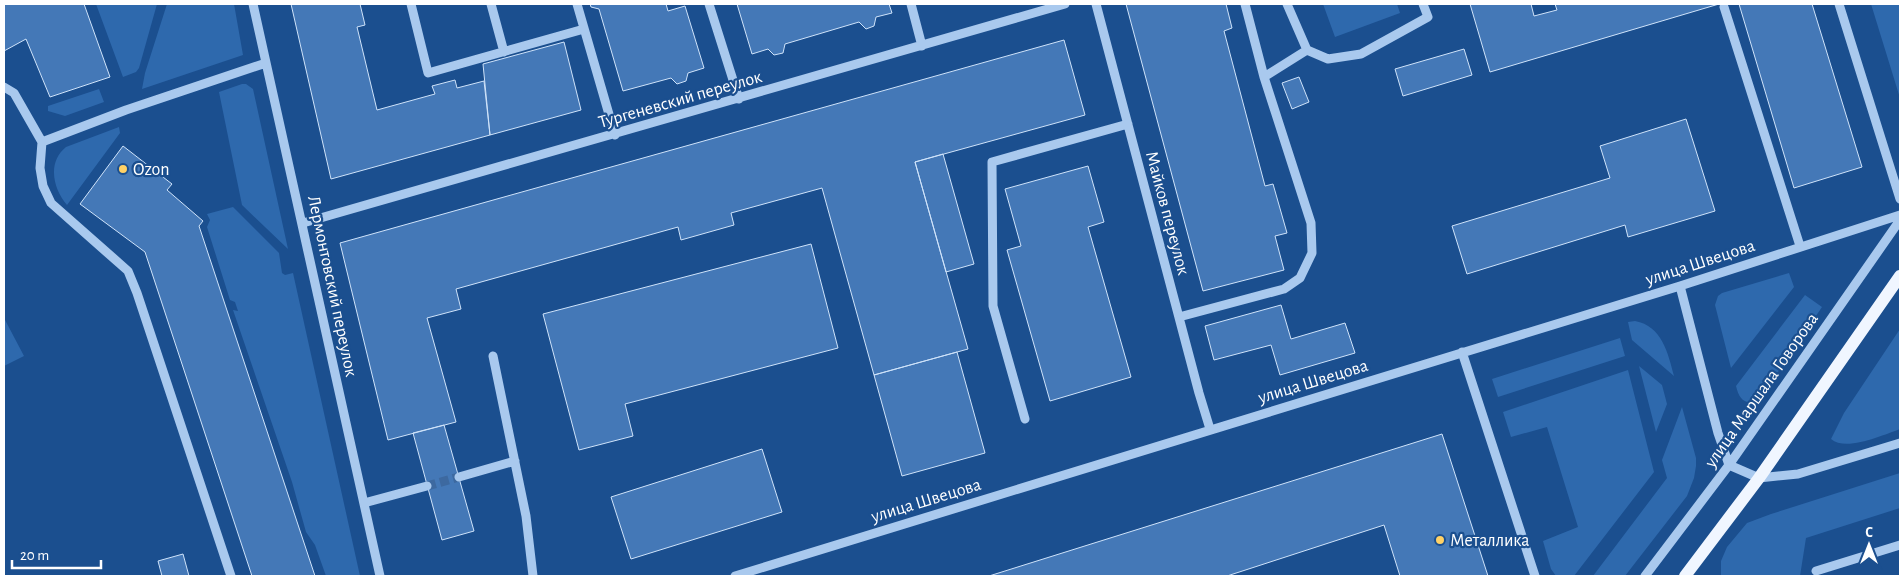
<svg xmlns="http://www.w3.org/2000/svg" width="1904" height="580" viewBox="0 0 1904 580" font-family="'Alegreya Sans',sans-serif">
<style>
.green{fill:#2e69ad}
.building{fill:#4478b7;stroke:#cfe3fa}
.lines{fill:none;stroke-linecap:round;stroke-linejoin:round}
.minor-tunnel{stroke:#3d69a0;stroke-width:9;stroke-dasharray:9 4.5;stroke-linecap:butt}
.minor{stroke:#a9c9ee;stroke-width:9}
.major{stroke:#f0f6ff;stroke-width:12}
.poi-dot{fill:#ffd166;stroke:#1b4f8f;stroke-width:2}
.labels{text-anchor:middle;stroke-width:4.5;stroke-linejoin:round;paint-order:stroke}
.street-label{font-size:18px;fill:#fff;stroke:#1b4f8f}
.poi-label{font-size:18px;fill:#fff;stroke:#1b4f8f;text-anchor:start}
</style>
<rect width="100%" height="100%" fill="#1b4f8f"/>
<path class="green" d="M96 4H157L139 68 136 72 123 77Z
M167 4H234L243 55 142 89 145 73Z
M1323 4H1397L1400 13 1335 37Z
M1871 4H1900V98Z
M242 84H246L253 89 288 249 242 205 219 92Z
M99 89 104 102 65 116 48 111V106Z
M119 127 120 133 67 205C53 189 47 162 66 147Z
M233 207 279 253 282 273 285 275 293 273 360 576H326L315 545 306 532 292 482 233 310 238 311 235 302 230 300 207 227 210 220 207 214Z
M1789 273 1794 287 1731 368 1715 305 1718 296 1722 293Z
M1805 295 1822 307 1759 400C1745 406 1739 399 1736 386Z
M4 318 24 356 4 366Z
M1635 321C1662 326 1668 353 1674 376L1632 340 1628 322Z
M1900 329V429C1883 435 1846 452 1831 439L1844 413Z
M1620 338 1625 356 1498 397 1492 379Z
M1639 366 1662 385 1667 404 1656 432Z
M1628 370 1654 472 1574 576H1556L1551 569 1543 541 1578 527 1547 427 1511 437 1503 412Z
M1682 407 1696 458V466L1694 478 1687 496 1625 576H1593L1667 478 1662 460Z
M1900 473V508L1806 538 1800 576H1721V561L1727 547 1747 523 1771 514Z"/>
<path class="building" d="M4 4H84L110 77 50 97 26 39 4 51Z
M291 4H360L365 25 357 27 377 110 435 94 432 86 455 80 457 88 484 81 490 135 331 179Z
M590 4H666L668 11 685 6 704 68 688 73 686 81 677 84 671 78 623 91 599 9 591 7Z
M737 4H889L892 13 876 17 874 26 866 29 859 22 785 44 783 53 774 55 768 49 752 54Z
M1126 4H1226L1232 28 1224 31 1265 186 1273 184 1287 233 1275 236 1284 270 1203 291Z
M1470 4H1531L1534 16 1557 10 1555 4H1719L1490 72Z
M1739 4H1812L1862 167 1794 188Z
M1064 40 1085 115 915 162 968 349 874 375 822 188 731 213 734 225 681 240 678 227 456 289 461 309 427 318 456 422 388 440 340 243Z
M564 42 581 110 490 135 483 64Z
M1464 49 1472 75 1403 96 1395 69Z
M1299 77 1309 102 1292 109 1282 83Z
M1686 119 1715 211 1628 237 1625 225 1467 274 1452 226 1610 178 1600 146Z
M123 146 172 184 167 190 203 221 199 226 315 576H252L145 252 80 204Z
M943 154 974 264 946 272 915 162Z
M1088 166 1104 222 1088 227 1131 377 1050 401 1007 250 1021 246 1005 189Z
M811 244 838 348 625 404 633 436 579 450 543 314Z
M1281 305 1291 339 1345 323 1355 353 1280 375 1271 345 1214 360 1205 326Z
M957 352 985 453 902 476 874 375Z
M444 425 474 531 442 540 413 433Z
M1442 434 1488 576H1400L1384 525 1227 576H989Z
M762 449 782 512 631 559 611 497Z
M183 554 189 576H162L158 561Z"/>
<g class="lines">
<path class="minor-tunnel" d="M427 486 459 477"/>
<path class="minor" d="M253 4 380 576
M411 4 428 73 584 29
M491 4 504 52
M577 4 615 135
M709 4 739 99
M911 4 922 46
M1096 4 1199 393 1210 429
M1287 4 1307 50
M1839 4 1900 199
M1724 7 1800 246
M1264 77 1307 50 1328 59 1361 54 1428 17 1423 4
M4 87 14 93 42 142 126 110 266 63
M42 142 40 168 43 186 51 203 128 271 137 293 231 576
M303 223 1065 4
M1680 286 1718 433 1729 465 1759 478 1798 474 1900 443
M1179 317 1284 289 1300 278 1312 253 1311 223 1264 77 1245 4
M1462 352 1535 576
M493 356 526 516 533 576
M1025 419 993 306 992 162 1128 124
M459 477 515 461
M364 503 427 486
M1816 571 1900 545
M735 576 1680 286 1900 215
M1645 576 1729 465 1900 220"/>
<path class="major" d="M1685 576 1759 478 1900 276"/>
</g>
<g class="poi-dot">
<circle cx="123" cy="169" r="5"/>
<circle cx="1440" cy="540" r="5"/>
</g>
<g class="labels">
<g class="street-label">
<text transform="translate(680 99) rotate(-16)" y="6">Тургеневский переулок</text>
<text transform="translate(1168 213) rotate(75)" y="6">Майков переулок</text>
<text transform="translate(1700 262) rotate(-18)" y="6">улица Швецова</text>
<text transform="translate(333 286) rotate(78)" y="6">Лермонтовский переулок</text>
<text transform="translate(1313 381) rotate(-17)" y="6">улица Швецова</text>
<text transform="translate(1761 390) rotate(-55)" y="6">улица Маршала Говорова</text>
<text transform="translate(926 500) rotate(-17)" y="6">улица Швецова</text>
</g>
<g class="poi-label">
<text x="133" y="175">Ozon</text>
<text x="1450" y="546">Металлика</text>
</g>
</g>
<rect width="1904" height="580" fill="none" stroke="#ffffff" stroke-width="10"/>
<g transform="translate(1869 545)" stroke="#1b4f8f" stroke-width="4" paint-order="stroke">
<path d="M0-4L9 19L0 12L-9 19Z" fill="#ffffff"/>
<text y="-8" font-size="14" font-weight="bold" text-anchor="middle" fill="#ffffff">С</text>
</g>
<path d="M12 560v8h89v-8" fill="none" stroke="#ffffff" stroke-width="2.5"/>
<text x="20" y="560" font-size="15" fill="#ffffff" stroke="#1b4f8f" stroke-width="4" paint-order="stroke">20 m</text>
</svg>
